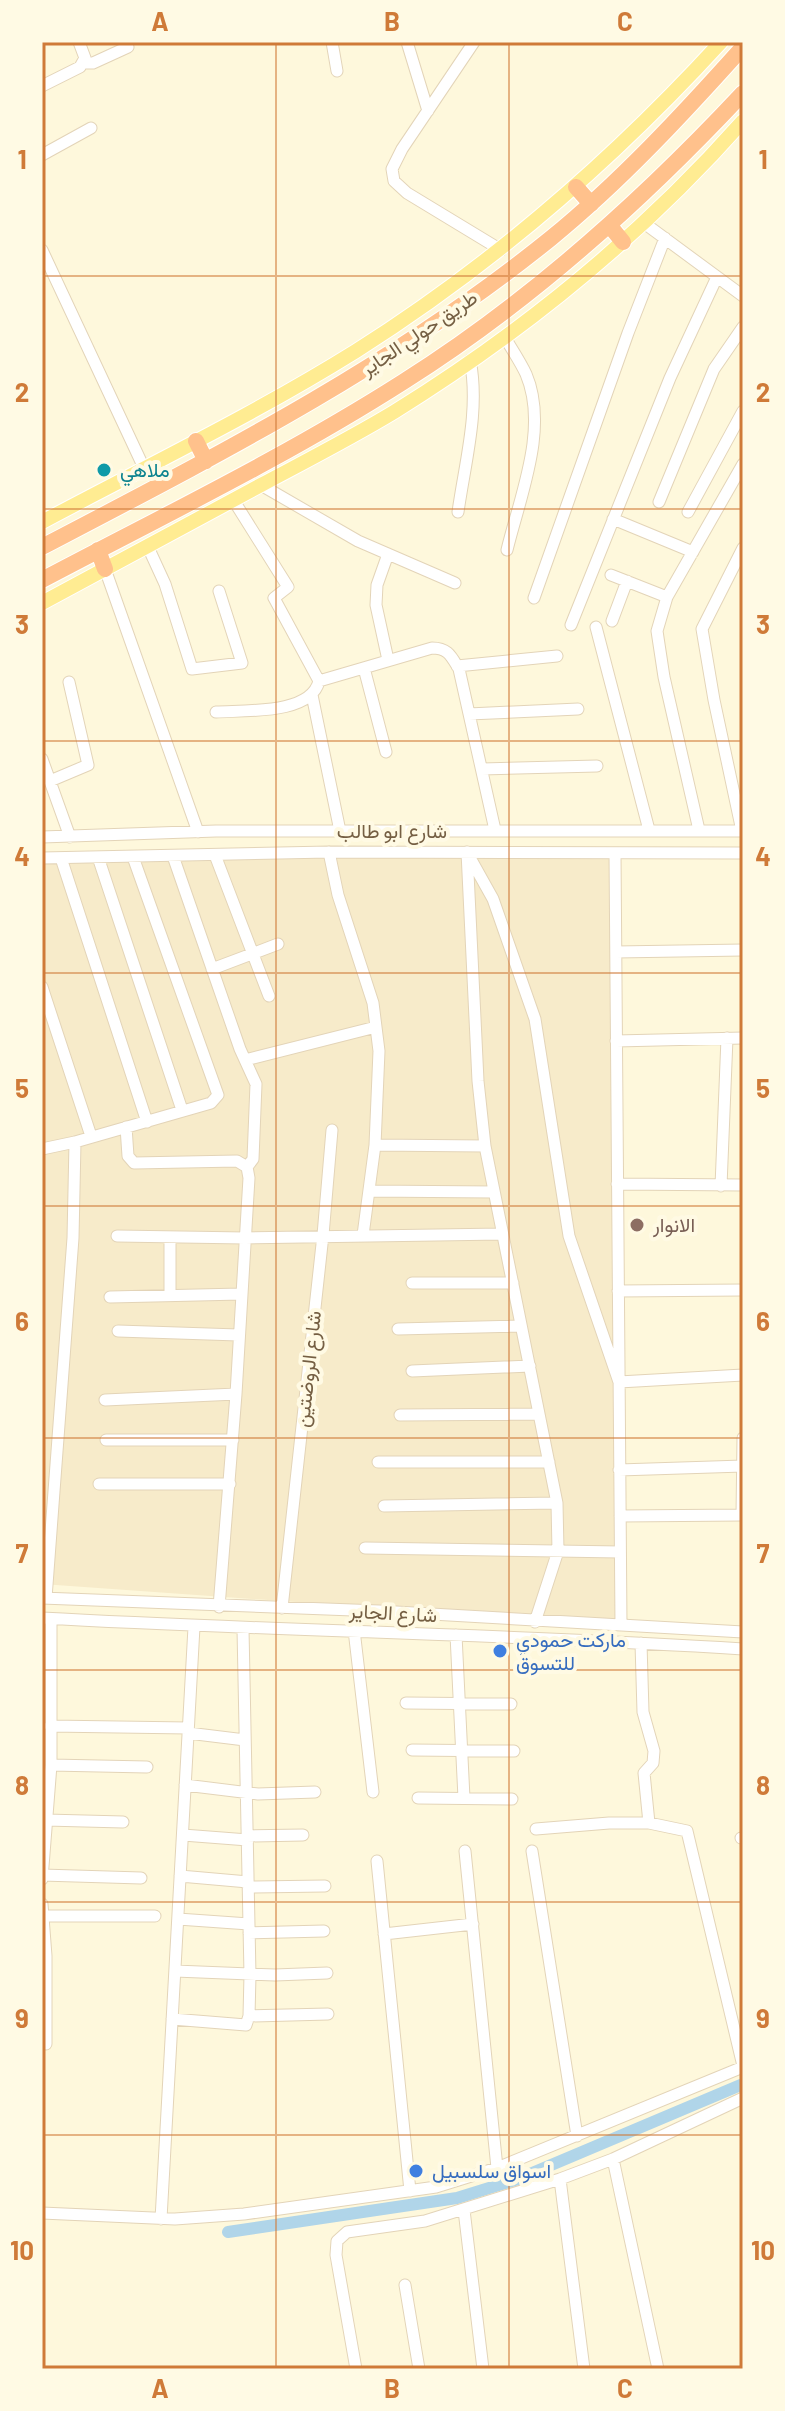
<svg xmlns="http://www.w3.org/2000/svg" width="785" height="2411" viewBox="0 0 785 2411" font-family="Barlow,Vazirmatn,sans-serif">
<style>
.residential{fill:#f7ebca}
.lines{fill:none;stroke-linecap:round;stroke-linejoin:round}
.canal{stroke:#b0d5e9;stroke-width:12}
.minor-casing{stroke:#e3d4b8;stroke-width:13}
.major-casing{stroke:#fff;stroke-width:16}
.highway-casing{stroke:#fff;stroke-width:18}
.minor{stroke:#fff;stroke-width:11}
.major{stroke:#ffec92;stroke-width:14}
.highway{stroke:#ffc18c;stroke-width:16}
.grid{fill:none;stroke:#cf7a38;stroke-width:2;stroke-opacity:0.55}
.culture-dot{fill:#0f9aa8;stroke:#fffae4;stroke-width:3}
.education-dot{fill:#8d6e63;stroke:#fffae4;stroke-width:3}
.shop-dot{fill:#3f7fe0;stroke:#fffae4;stroke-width:3}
.labels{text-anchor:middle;stroke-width:8;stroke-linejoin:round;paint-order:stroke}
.street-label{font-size:20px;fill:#755f43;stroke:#fffae4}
.culture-label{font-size:20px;fill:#0d838f;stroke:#fffae4;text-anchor:start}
.education-label{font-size:20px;fill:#785e54;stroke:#fffae4;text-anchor:start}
.shop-label{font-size:20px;fill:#366cbe;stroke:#fffae4;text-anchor:start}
.neatline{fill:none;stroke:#cf7a38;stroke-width:3}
.grid-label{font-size:26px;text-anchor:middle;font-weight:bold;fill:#cf7a38}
</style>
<rect width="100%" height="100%" fill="#fef8dc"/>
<path class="residential" d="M615 853 621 1625 42 1584V859Z"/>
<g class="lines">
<path class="canal" d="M228 2232 457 2198 518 2179 743 2084"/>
<g class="minor-casing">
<path id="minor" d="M332 42 337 71
M407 42 428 111
M474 42 402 149 392 169 394 181 407 193 501 250
M83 63H93L128 47
M42 86 80 67 85 58 79 42
M42 155 91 128
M644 223 743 296
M42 250 144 468
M504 336C511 348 520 361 526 374 549 428 520 496 507 550
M261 485 358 541 455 583
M234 501 288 587 274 598 319 681 432 648C448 648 451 656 459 669L495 830
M659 502 714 369 743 327
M458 512C465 462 480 410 470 360
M688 512 743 411
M613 519 693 552
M148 547 165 584 192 669 242 663 219 591
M105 569 198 832
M611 575 667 597
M534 598 628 333 665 238
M612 621 627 581
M571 625 670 378 717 277
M596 627 649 830
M388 660 376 605 377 585 388 554
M457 666 557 656
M364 668 386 752
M312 695 340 831
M216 712C244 710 311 715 319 681
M469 714 578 709
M42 759 70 837
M482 769 597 766
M50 781 88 765 69 682
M699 830 664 677 657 631 667 597 743 464
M742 831 714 700 702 629 743 548
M42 837 216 831H743
M329 852 338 895 373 1003 379 1051 375 1145 363 1235
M467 852 478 1081 485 1146 557 1503 558 1551 535 1622
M615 853 621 1625
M215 855 269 996
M173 856 240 1049 256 1084 253 1159 247 1167
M469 856 493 899 535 1019 569 1236 619 1382 743 1375
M98 857 182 1110
M42 858 329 852 743 853
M61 858 147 1122
M616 952 743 950
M212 969 278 944
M42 987 91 1136
M616 1041 743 1038
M245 1060 376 1027
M126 1127 128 1156 134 1163 237 1161 247 1167 249 1178 236 1394 219 1607
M375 1145 485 1146
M42 1149 75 1142
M617 1184 743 1185
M721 1186 727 1038
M369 1191 494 1192
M117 1236 245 1238 502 1234
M170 1237V1294
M412 1283H513
M618 1291 743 1290
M110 1297 241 1294
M398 1329 521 1326
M118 1331 238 1335
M412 1371 530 1366
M105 1400 236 1394
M400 1415 539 1414
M106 1440H233
M378 1462H549
M619 1470 743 1466
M99 1484H230
M384 1506 557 1503
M742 1515 743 1438
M620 1516 743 1515
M365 1548 620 1552
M42 1598 379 1611 743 1632
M46 1598 73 1238 75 1142 211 1103 218 1095 133 857
M282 1608 323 1235 332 1130
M42 1618C276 1631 509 1634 743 1649
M354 1630 373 1792
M456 1635 464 1798
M641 1643 643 1712 654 1751 653 1763 644 1773 649 1823
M406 1703 511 1704
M50 1726 188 1728
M188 1733 245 1740
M412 1750 514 1751
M51 1765 147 1767
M185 1785 258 1794 315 1792
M418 1798 512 1799
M46 1820 123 1822
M536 1829 609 1823H649L687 1831 743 2066
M183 1835 248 1840
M247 1836 303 1835
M741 1838H743
M465 1851 497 2168
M532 1851 577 2136
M377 1861 410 2191
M42 1875 141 1878
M180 1876 248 1882
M42 1879 51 1765V1619
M248 1887 325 1886
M42 1904 46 1956V2044
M43 1916H155
M178 1919 249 1924
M249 1933 324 1931
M384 1934 473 1924
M175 1971 275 1975 327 1973
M249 2016 328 2014
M172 2019 246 2025 249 2016 250 1975 243 1629
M613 2159 658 2369
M560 2179 584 2369
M464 2210 483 2369
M42 2213 175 2219 244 2214 436 2187 497 2168 743 2067
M161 2219 194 1627
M405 2285 419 2369
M356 2369 336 2255 337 2241 347 2232 425 2221 560 2179 613 2159 743 2098"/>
</g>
<g class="major-casing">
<path id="major" d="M42 522C147 466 255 414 356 351 492 265 613 160 721 42
M42 603C115 564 188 525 261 485 306 461 351 438 394 412 523 332 642 235 743 121"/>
</g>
<g class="highway-casing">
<path id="highway" d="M576 187 591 204
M610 226 623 242
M196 441 206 461
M42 547C218 455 394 365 550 239 620 182 683 114 743 47
M98 550 105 569
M42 580C163 516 287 456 403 382 530 302 641 202 743 93"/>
</g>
<use href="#minor" class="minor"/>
<use href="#major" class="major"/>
<use href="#highway" class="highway"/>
</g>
<path class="grid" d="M276 42V2369M509 42V2369M42 276H743M42 509H743M42 741H743M42 973H743M42 1206H743M42 1438H743M42 1670H743M42 1902H743M42 2135H743"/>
<circle class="culture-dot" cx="104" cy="470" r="8"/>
<circle class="education-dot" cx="637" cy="1225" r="8"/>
<g class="shop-dot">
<circle cx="500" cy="1651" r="8"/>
<circle cx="416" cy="2171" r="8"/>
</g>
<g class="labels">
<g class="street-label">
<text transform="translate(419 333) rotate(-34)" y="7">طريق حولي الجاير</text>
<text x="392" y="838">شارع ابو طالب</text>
<text transform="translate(308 1369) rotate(-84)" y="7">شارع الروضتين</text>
<text transform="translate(393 1613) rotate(3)" y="7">شارع الجاير</text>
</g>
<g class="culture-label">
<text x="120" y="477">ملاهي</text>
</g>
<g class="education-label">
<text x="653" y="1232">الانوار</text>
</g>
<g class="shop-label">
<text x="516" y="1647">ماركت حمودي<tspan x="516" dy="23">للتسوق</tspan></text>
<text x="432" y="2178">اسواق سلسبيل</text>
</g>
</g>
<rect width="785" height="2411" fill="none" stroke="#fffae4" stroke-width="88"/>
<rect x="44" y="44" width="697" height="2323" class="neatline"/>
<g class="grid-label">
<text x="160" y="31">A</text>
<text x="392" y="31">B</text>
<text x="625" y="31">C</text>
<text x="22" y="169">1</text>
<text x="763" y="169">1</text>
<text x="22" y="402">2</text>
<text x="763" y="402">2</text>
<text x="22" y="634">3</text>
<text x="763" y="634">3</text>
<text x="22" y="866">4</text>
<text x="763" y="866">4</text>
<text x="22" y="1098">5</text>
<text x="763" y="1098">5</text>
<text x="22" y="1331">6</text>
<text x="763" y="1331">6</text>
<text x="22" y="1563">7</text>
<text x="763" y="1563">7</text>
<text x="22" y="1795">8</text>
<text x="763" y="1795">8</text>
<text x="22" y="2028">9</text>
<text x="763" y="2028">9</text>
<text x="22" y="2260">10</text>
<text x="763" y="2260">10</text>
<text x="160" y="2398">A</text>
<text x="392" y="2398">B</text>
<text x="625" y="2398">C</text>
</g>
</svg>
